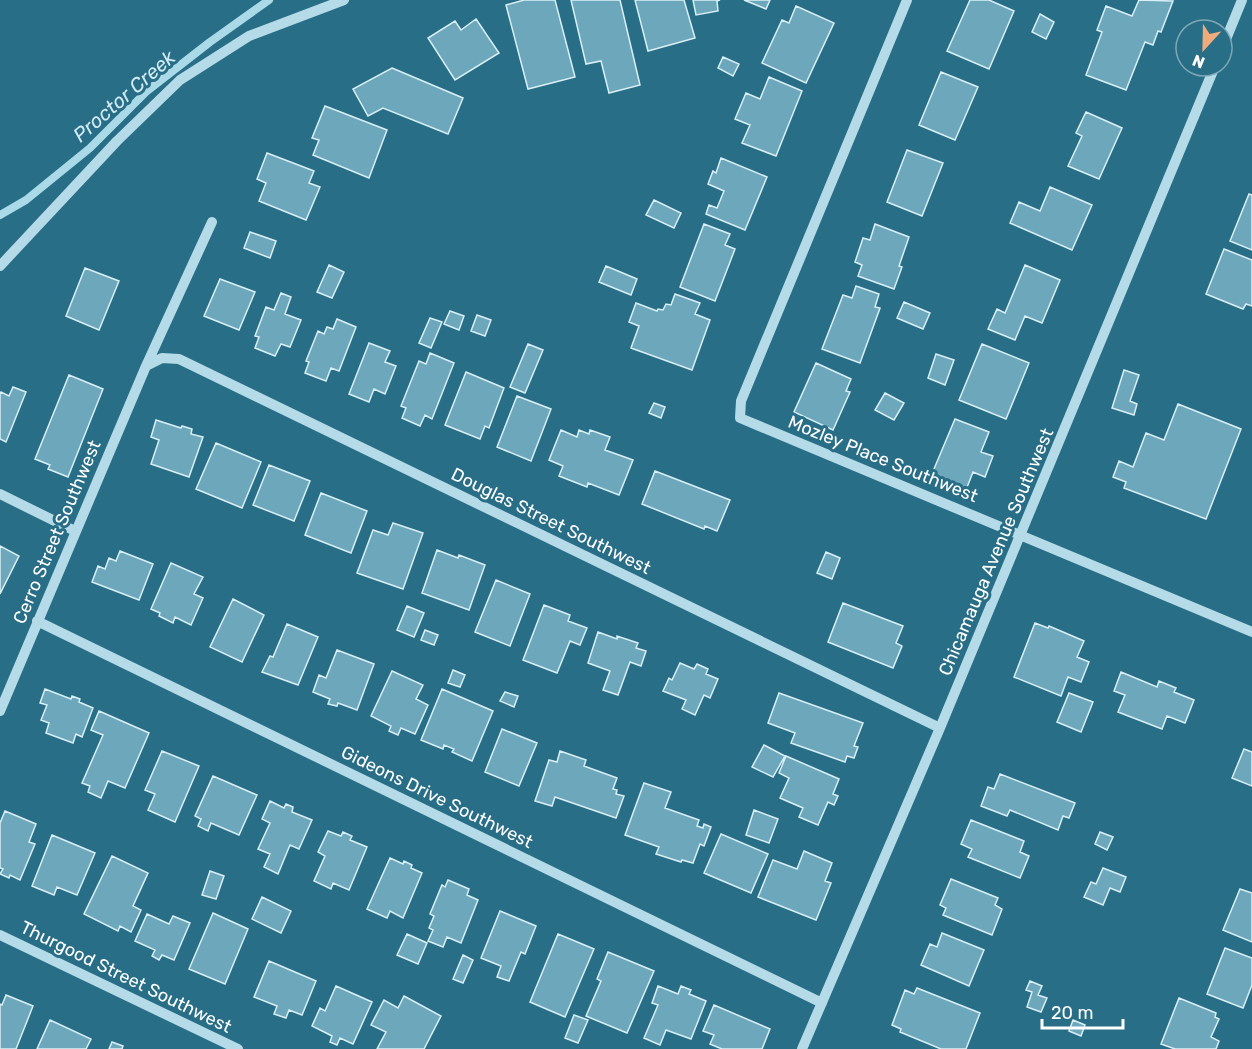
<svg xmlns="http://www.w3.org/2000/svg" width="1252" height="1049" viewBox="0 0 1252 1049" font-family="Rubik,sans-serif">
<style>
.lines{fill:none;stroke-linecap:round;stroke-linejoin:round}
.stream{stroke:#aad9e8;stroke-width:8}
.building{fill:#6da7bb;stroke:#d8eff6;stroke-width:1.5}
.minor{stroke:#b5dbe8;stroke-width:10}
.labels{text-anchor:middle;stroke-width:6;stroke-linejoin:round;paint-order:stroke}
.street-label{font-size:18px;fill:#fff;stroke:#296e87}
.water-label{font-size:20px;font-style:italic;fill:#d0ebf3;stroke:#296e87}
</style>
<rect width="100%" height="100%" fill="#296e87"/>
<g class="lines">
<path class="stream" d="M0 215 26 200 90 148 147 91 210 42 269 0"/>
</g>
<path class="building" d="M524 0H555L575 77 528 89 506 5Z
M571 0H620L640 85 609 93 601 61 586 64Z
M635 0H684L695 38 648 51Z
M693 0H720L717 1 718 11 696 15Z
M744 0H770L766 9Z
M970 0H989L1014 11 989 69 947 51Z
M1139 0 1173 1 1161 32 1158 31 1153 45 1145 42 1126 90 1086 75 1102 32 1097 30 1106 6 1132 16Z
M796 6 834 23 806 83 762 63 782 20 789 23Z
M1040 14 1054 22 1046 39 1032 32Z
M476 19 499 53 455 80 428 38 455 21 461 30Z
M723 57 739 64 733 76 718 68Z
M392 68 463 98 448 134 383 108 368 116 353 89Z
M941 72 978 87 955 140 919 125Z
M769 77 802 91 776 156 742 143 750 125 735 119 746 93 760 99Z
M325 106 387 130 369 178 313 155 319 140 312 138Z
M1086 112 1122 128 1099 179 1068 166 1082 136 1076 133Z
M907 150 943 163 922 216 887 202Z
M267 153 314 171 309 183 320 187 306 220 259 201 266 183 257 179Z
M721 158 767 177 745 230 706 214 709 205 717 208 724 191 708 184 713 171 716 173Z
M1050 187 1092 205 1072 250 1010 223 1019 202 1040 211Z
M1249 194 1252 195V250L1230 241Z
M654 200 681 213 674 228 646 215Z
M704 224 730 234 725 245 735 249 715 301 680 287Z
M875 224 909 237 899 266 902 267 894 289 858 276 862 265 855 262 863 238 870 240Z
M250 232 276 241 270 258 244 248Z
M1224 249 1252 260V306L1246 304 1243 309 1206 294Z
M329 265 344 272 332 298 317 292Z
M1025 265 1060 280 1042 323 1025 316 1015 340 988 329 997 309 1005 313Z
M606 266 637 279 631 295 599 282Z
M85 268 119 281 99 330 66 316Z
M220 279 255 292 239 330 204 316Z
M856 286 879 294 875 307 880 308 860 363 822 349 843 295 852 298Z
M281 293 291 297 285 314 301 320 290 347 281 344 275 356 255 348 259 337 255 336 266 307 274 310Z
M675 294 700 303 695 314 710 320 692 370 631 348 639 326 629 322 636 303 657 311 658 309 663 310 666 304 671 305Z
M904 302 930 313 923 329 897 318Z
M450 311 464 316 459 330 444 324Z
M477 315 491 320 485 336 471 331Z
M430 318 442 322 431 348 419 343Z
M337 319 356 327 339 371 331 368 326 381 305 373 309 362 306 361 318 331 324 334 327 327 333 329Z
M369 343 390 351 385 362 396 366 385 394 374 389 369 402 349 394Z
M528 344 543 350 525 393 510 387Z
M982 344 1029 363 1006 419 959 400Z
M430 353 454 363 432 419 425 415 420 426 402 418 406 408 401 406 419 361 426 364Z
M936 354 954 360 945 385 928 378Z
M816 363 851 379 846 391 850 392 833 430 794 412Z
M1124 370 1139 375 1130 401 1137 404 1134 415 1112 408Z
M466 372 504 388 489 428 485 426 480 439 445 425Z
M69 375 103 389 68 477 48 469 50 465 35 459Z
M13 387 26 392 6 442 0 439V394L1 392 9 396Z
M885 393 904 403 894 420 875 410Z
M517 396 551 409 531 461 497 447Z
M654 403 665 407 661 418 649 413Z
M1178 404 1241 429 1206 519 1124 488 1126 482 1113 477 1119 461 1133 467 1146 433 1164 440Z
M955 419 989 432 981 452 993 456 985 477 973 472 966 490 931 476Z
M156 420 181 428 182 426 192 429 191 434 203 437 189 477 151 464 159 440 151 437Z
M561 430 577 437 579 430 589 434 590 430 610 437 605 450 633 460 619 495 588 483 587 487 559 476 563 466 549 460Z
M216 443 261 462 242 508 196 489Z
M269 465 310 481 294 521 253 505Z
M655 471 730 500 717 531 705 526 704 529 642 504Z
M321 493 367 511 351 553 305 535Z
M393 523 423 533 403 589 357 573 373 530 388 535Z
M0 546 19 556 0 594Z
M437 550 458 558 459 555 485 565 469 610 422 593Z
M120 551 153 564 139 600 92 582 98 566 105 569 109 558 116 561Z
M826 552 840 558 832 579 817 573Z
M171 563 203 577 194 594 203 598 191 625 175 617 173 623 159 616 160 613 151 609Z
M496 580 530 594 510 646 475 632Z
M233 599 264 615 242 662 210 647Z
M843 603 903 626 896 643 902 646 893 668 828 642Z
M544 605 570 615 568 621 587 628 580 645 570 641 557 673 523 660Z
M407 606 424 613 414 637 397 630Z
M1035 623 1048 628 1049 626 1084 641 1077 657 1089 662 1081 682 1068 677 1061 696 1014 677Z
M287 624 318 637 298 685 262 672 270 656 273 657Z
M425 630 438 635 434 645 421 640Z
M598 632 617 639V636L638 643 636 648 646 651 641 666 630 662 618 695 603 690 610 671 588 663Z
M337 650 374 664 357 710 338 703 337 706 328 704 330 699 313 692 319 675 326 678Z
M680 663 694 669 697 664 708 669 706 674 718 679 710 698 704 695 695 715 682 709 686 700 663 691 669 678 672 680Z
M453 670 465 675 460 687 448 683Z
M392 671 423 685 416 699 428 705 415 734 401 728 398 735 389 731 391 726 371 716Z
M1121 672 1157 687 1159 681 1176 688 1174 692 1194 700 1185 723 1167 716 1162 729 1118 712 1125 695 1114 691Z
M45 689 71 699 72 696 80 699 79 702 93 708 82 737 76 734 73 743 46 733 49 723 41 720 47 705 40 703Z
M442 689 493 711 472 761 452 752 454 749 444 745 443 749 421 740Z
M505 692 518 696 514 707 500 701Z
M779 693 863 723 854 746 858 747 854 758 847 756 845 762 791 743 795 733 768 723Z
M1069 693 1093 702 1081 732 1057 722Z
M99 711 149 733 125 788 108 781 101 798 88 792 90 786 82 783 103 735 91 730Z
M502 729 537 743 519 786 485 772Z
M764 745 785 756 773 777 752 767Z
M1244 749 1252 752V786L1232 778Z
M162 751 199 766 175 822 148 810 155 794 145 790Z
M560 751 586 760 584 766 617 778 613 789 617 790 616 794 624 796 616 818 555 797 552 806 535 801 549 760 557 762Z
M786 756 839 779 833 794 838 796 834 805 828 802 818 825 799 817 803 808 780 798 789 778 779 773Z
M1000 774 1075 803 1069 818 1063 816 1058 830 1010 810 1007 816 981 806 988 787 994 789Z
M213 776 257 795 239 835 211 823 208 831 198 826 201 819 195 816Z
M644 783 671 792 665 808 699 820 697 826 703 828 704 824 711 827 704 846 700 844 693 863 682 860 681 862 656 854 659 847 625 835Z
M270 801 284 808 286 804 293 807 292 812 312 820 299 849 290 845 278 874 264 867 270 854 258 849 270 823 262 819Z
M754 810 778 819 769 843 746 835Z
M5 811 36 824 29 842 35 844 20 880 10 875 9 878 0 874 3 869 0 868V823Z
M971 820 1024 841 1020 852 1029 856 1020 878 968 857 972 849 961 844Z
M328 831 341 836 343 832 352 836 350 840 367 847 349 890 333 883 331 889 314 881 325 856 318 852Z
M1100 832 1113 837 1107 850 1095 844Z
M721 834 768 854 751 893 704 873Z
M52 835 95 853 77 895 57 887 54 895 32 886Z
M804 851 832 863 825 881 831 883 816 920 758 897 773 860 797 869Z
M112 856 148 873 133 906 141 910 131 932 120 926 118 931 84 914Z
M390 858 403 864 404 861 412 865 411 868 422 873 403 918 390 911 387 918 367 909Z
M1103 868 1126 877 1120 892 1110 888 1103 905 1084 897 1091 882 1096 884Z
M210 871 224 876 216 899 202 895Z
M951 879 998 898 995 905 1002 909 992 935 943 915 946 908 940 905Z
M448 880 469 889 467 895 478 900 461 943 447 937 443 947 428 941 433 930 429 928 434 916 430 914 442 885 445 887Z
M1240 889 1252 893V942L1223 930Z
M262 897 291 911 281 933 252 919Z
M500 911 536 926 525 954 521 952 509 981 497 977 501 966 481 958Z
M213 913 248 929 225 984 189 969Z
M147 914 169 924 173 916 190 923 174 960 162 955 159 960 152 956 155 950 135 941Z
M942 933 984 950 969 986 921 965 930 944 937 947Z
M407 934 427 943 418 964 397 955Z
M558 934 594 949 565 1017 530 1002Z
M1225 948 1252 958V985L1243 1008 1207 994Z
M608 952 654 971 627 1033 586 1016 601 981 597 979Z
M463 955 473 960 463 983 453 979Z
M269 961 316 981 302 1015 289 1010 286 1018 274 1014 277 1006 254 997Z
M1030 981 1042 986 1038 995 1047 998 1041 1012 1027 1007 1032 992 1026 990Z
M336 986 372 1002 353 1044 340 1038 337 1045 330 1042 332 1036 312 1026 320 1008 325 1011Z
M658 986 678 994 681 986 691 990 689 994 706 1001 691 1039 666 1030 660 1045 644 1038 658 1005 652 1003Z
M917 988 980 1013 966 1049H941L900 1032 901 1029 892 1025 905 990 914 994Z
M6 995 33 1006 16 1049H0V1004L2 1005Z
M404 996 441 1016 424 1049H377L386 1032 371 1025 384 1000 398 1008Z
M1179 998 1216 1013 1215 1017 1219 1019 1211 1037 1219 1041 1216 1049H1175L1161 1044Z
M714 1005 770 1029 762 1049H722L710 1044 714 1035 703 1031Z
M574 1015 588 1020 578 1043 565 1038Z
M50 1020 91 1039 86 1049H37Z
M1073 1020 1085 1025 1081 1036 1069 1031Z
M112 1042 123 1046 122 1049H109Z"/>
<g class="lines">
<path class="minor" d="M907 0 741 401 740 418 1252 632
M1222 49 1242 0
M0 266 117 141 180 80 249 36 344 0
M146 366 162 358 179 359 940 728
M0 494 75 531
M37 621 822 1003
M0 711 146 366 212 222
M0 935 238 1049
M802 1049 940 728 1215 66"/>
</g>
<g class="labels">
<g class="street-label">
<text transform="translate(883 459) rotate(22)" y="6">Mozley Place Southwest</text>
<text transform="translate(551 521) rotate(26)" y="6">Douglas Street Southwest</text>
<text transform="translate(57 532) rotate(-67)" y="6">Cerro Street Southwest</text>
<text transform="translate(996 552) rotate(-67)" y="6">Chicamauga Avenue Southwest</text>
<text transform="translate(437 797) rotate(26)" y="6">Gideons Drive Southwest</text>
<text transform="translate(126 977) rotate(26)" y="6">Thurgood Street Southwest</text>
</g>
<g class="water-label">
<text transform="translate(124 96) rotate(-41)" y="7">Proctor Creek</text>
</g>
</g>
<g transform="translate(1204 48) rotate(202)"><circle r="28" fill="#296e87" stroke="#7fa8b7" stroke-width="1.5"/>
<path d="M0-4.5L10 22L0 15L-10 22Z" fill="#efab7c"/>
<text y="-9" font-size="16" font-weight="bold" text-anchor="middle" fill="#ffffff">N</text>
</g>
<path d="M1042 1019v9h81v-9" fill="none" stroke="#ffffff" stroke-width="3"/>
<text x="1051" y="1019" font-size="18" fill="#ffffff" stroke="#296e87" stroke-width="4.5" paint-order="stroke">20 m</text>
</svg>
